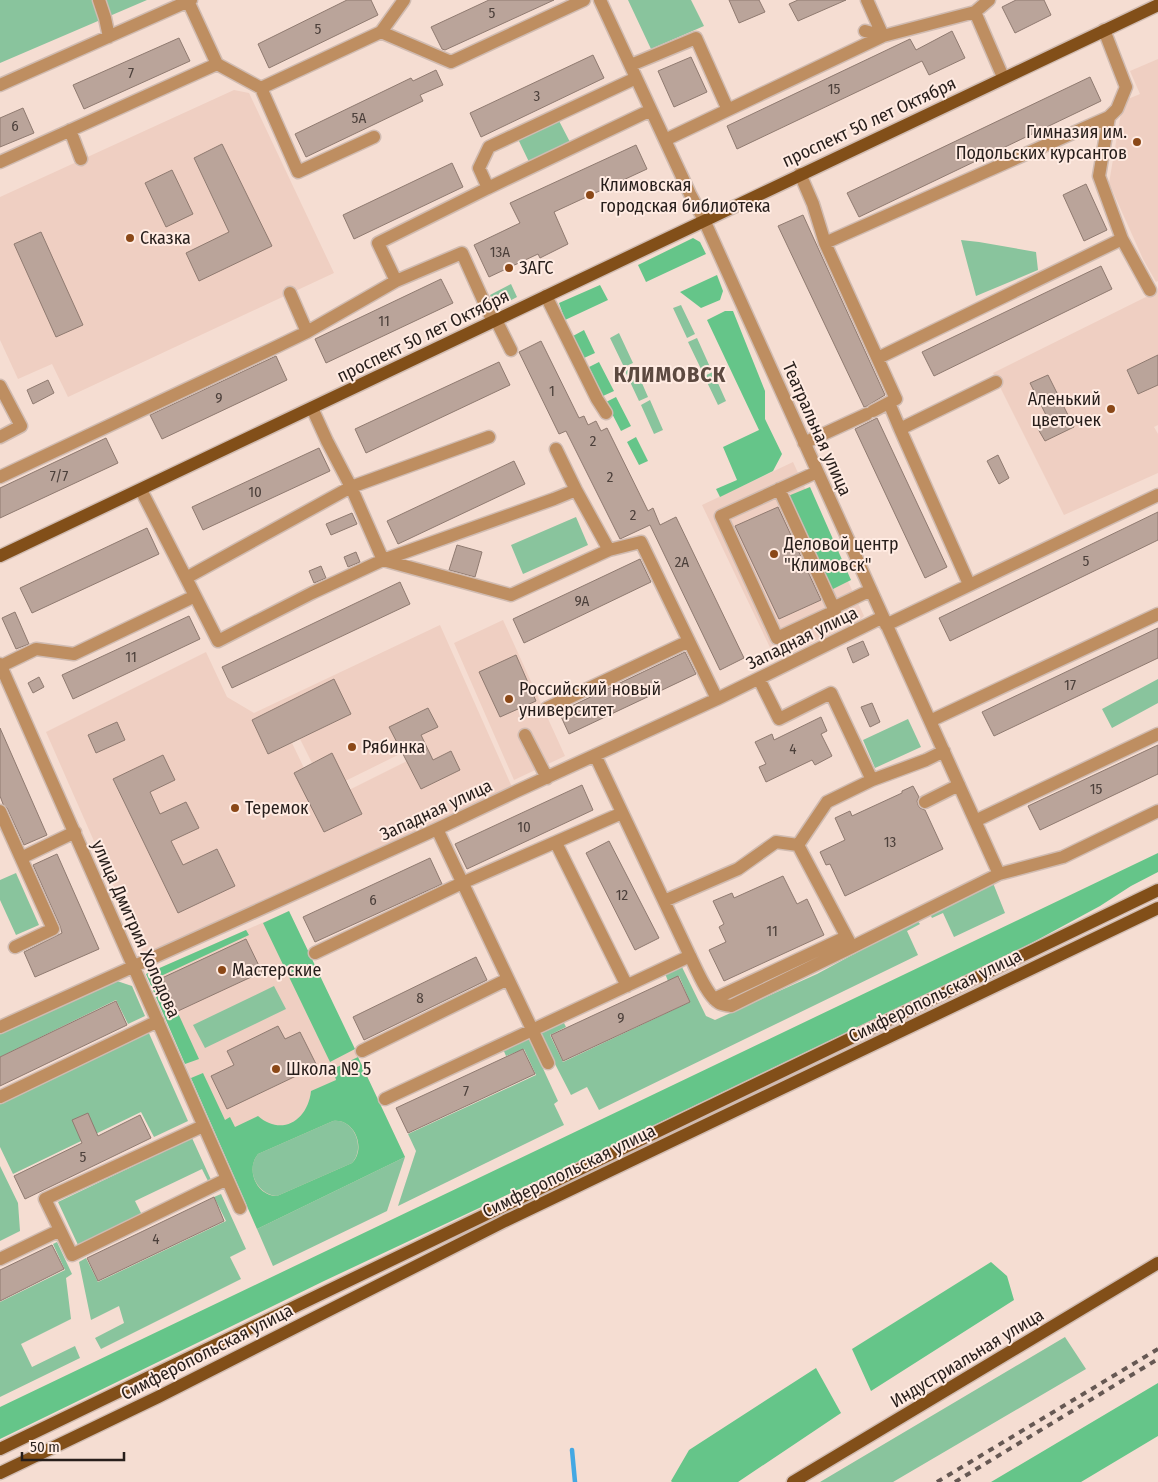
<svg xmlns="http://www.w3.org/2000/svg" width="1158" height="1482" viewBox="0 0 1158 1482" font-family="'Fira Sans Condensed',sans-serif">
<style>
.built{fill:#efcfc2;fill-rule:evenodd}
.green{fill:#89c49d}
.forest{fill:#65c589;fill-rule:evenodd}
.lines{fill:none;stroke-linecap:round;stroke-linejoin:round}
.stream{stroke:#44a8e3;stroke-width:4.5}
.building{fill:#baa49a;stroke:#8f7a70}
.minor-casing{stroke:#d0bbb1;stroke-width:15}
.major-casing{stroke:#d0bbb1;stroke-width:15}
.minor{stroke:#be8e61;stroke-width:12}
.major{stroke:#824f19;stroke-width:12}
.rail{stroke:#665853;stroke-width:4;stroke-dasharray:6 6;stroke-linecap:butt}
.poi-dot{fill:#8b4817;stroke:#ffebe2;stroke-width:2}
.labels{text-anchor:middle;stroke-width:4;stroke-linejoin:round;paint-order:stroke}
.number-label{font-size:15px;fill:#4c403b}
.street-label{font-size:18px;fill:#271e1b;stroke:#ffebe2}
.poi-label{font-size:18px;fill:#271e1b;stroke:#ffebe2;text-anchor:start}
.district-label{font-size:22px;font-weight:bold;letter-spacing:1px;fill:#5c4940;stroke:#ffebe2}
</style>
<rect width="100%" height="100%" fill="#f5ddd2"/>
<path class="built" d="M1158 59V281L1156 282 1143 259 1109 183 1123 101 1140 94 1130 71Z
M234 90 249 93 334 273 68 397 52 364 18 379 0 340V197ZM222 144 271 246 229 232 194 159ZM172 170 193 214 145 183Z
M1158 291V355L1127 371 1138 394 1158 385V425L1154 427 1158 434V473L1064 515 993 373ZM1048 375 1074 427 1045 441 1039 429 1050 423 1030 383Z
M793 462 864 616 860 620 776 660 702 505Z
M503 620 565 756 514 780 454 643Z
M440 625 512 787 144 955 46 732 206 652 227 697 254 713ZM334 680 351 714 300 739 312 763 332 753 329 789 402 753 390 727 428 708 438 727 421 735 433 760 451 751 460 770 421 789 407 761 333 798 337 806 354 797 362 814 324 832 295 773 304 768 292 743 268 754 252 720ZM117 722 125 740 96 753 88 735ZM163 755 150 792 160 814 186 802 198 828 171 841 183 865 217 849 235 885 178 913 113 780Z
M289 911 405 1157 257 1229 146 974Z"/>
<path class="green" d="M0 0H147L0 63Z
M628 0H691L704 26 651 49Z
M558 119 571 144 530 164 518 139Z
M961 240 979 242 1036 252 1038 270 976 296Z
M511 284 517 297 500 306 494 304 490 295Z
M681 305 695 334 687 338 673 308Z
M619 333 633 363 624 367 610 338Z
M697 338 710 367 702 371 688 342Z
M635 367 648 397 639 401 625 371Z
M713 372 726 401 718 405 704 376Z
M650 400 663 430 654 434 641 405Z
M576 517 588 545 523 574 511 545Z
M1158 679V703L1112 728 1102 709Z
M908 719 921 747 875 768 863 740Z
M16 873 39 925 16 935 0 900V880Z
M993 883 1005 913 954 937 943 913 932 918 930 914Z
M917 920 920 924 907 931 918 955 599 1110 587 1087 571 1095 538 1031 562 1019 566 1027 550 1035 563 1062 690 1002 679 976 668 981 664 971 680 963 706 1016 715 1020 817 974Z
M117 981 132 986 145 1016 128 1024 116 1000 0 1057V1034Z
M274 986 286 1009 205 1048 193 1025Z
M148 1031 188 1121 154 1137 141 1112 13 1174 0 1147V1101Z
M528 1036 558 1101 554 1104 564 1125 398 1206 416 1151 408 1134 536 1075 524 1049 506 1056 503 1049Z
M333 1121C354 1118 366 1148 352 1163L277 1196C257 1195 245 1170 258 1154Z
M192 1138 212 1182 209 1183 202 1169 135 1201 142 1215 78 1245 58 1202Z
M405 1157 387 1211 273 1266 257 1229Z
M0 1166 18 1203 20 1231 0 1241Z
M221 1194 246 1249 230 1257 241 1279 101 1349 95 1338 124 1323 119 1306 91 1320 79 1262 86 1258 98 1282 226 1221 214 1197Z
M57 1242 72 1274 66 1278 71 1319 21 1344 32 1367 75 1346 80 1358 0 1397V1302L65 1270 53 1244Z
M1065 1337 1086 1369 893 1482H820Z"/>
<path class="forest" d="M693 238 700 242 706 254 646 282 638 265Z
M717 275 723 291 720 300 701 308 680 292Z
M600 285 608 300 565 320 559 303Z
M725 311H733L765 391V419L782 454 773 471 720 497 716 489 737 480 723 447 759 430 707 320Z
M584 330 595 353 584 358 573 336Z
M599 362 614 391 603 396 589 367Z
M616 397 631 426 621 431 606 402Z
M636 437 648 461 639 465 627 442Z
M810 487 851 580 829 591 788 496Z
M1158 853V872L1131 886 1100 906 1026 946 611 1146 324 1281 0 1439V1407Z
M289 911 355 1049 330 1062 263 923Z
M246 930 249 935 161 976 199 1059 185 1064 146 974Z
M358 1057 405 1157 257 1229 191 1078 203 1073 225 1120 230 1117 235 1127 258 1116C282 1137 308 1120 311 1091L336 1080 333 1069ZM333 1121C354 1118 367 1148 352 1163L277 1196C257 1196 245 1170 258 1154Z
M991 1262 1007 1276 1014 1300 871 1391 852 1349Z
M816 1368 841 1413 738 1482H672L671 1481 689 1450Z
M1158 1383V1436L1081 1482H991Z"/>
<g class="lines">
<path class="stream" d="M572 1450 575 1482"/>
</g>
<path class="building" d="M347 0H371L378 15 269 68 258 44Z
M489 0H554L445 50 442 49 431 27Z
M729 0H759L765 12 739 23Z
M798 0H846L798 21 789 4Z
M1016 0H1044L1051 15 1015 33 1002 7Z
M952 31 965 58 929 75 922 61 737 149 727 126 910 39 916 50Z
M179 38 190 61 84 109 73 85Z
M593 55 604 78 481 137 470 113Z
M691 57 707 92 674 107 658 71Z
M436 70 443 85 420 95 423 101 306 157 295 134 411 78 413 81Z
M1090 77 1101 101 859 217 847 193Z
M23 108 34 133 0 147V118Z
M222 144 272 246 199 281 186 253 229 232 194 158Z
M636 145 647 169 554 212 568 244 540 258 538 254 489 277 474 245 520 223 510 203Z
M452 163 463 187 354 239 343 215Z
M172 170 193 214 166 227 145 183Z
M1086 184 1107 230 1084 241 1063 195Z
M803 215 885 395 867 406 864 407 778 226Z
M41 232 83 325 56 337 14 244Z
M1101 266 1112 289 934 376 922 352Z
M441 279 453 303 326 363 315 339Z
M541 341 579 418 584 416 588 425 596 421 601 431 607 428 648 511 653 508 660 525 676 517 744 658 720 670 650 525 620 539 566 431 559 434 519 352Z
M1158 355V385L1138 394 1127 370Z
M276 356 287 380 162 439 150 415Z
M499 362 510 385 366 453 355 429Z
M1048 375 1074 427 1045 441 1038 429 1050 423 1030 383Z
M48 380 54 393 33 404 27 390Z
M877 418 947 567 925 578 855 429Z
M106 438 118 463 0 518V488Z
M319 448 330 471 203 530 192 507Z
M998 455 1009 478 999 484 987 461Z
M514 461 525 484 398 544 387 521Z
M778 507 821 600 779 619 735 526Z
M1158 512V540L950 641 939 618Z
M352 513 357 524 331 535 326 524Z
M147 528 159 554 32 613 20 588Z
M457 545 482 552 475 577 449 570Z
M356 552 360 562 348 567 344 557Z
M640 559 651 582 524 643 513 619Z
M321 566 326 578 314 583 309 571Z
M400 582 410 604 232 688 222 667Z
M15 612 29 644 16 649 2 618Z
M189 616 200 639 73 699 62 675Z
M1158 628V658L994 736 982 712Z
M863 641 869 655 853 663 847 648Z
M685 652 696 674 569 734 559 712Z
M516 655 536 701 500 717 479 672Z
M39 677 44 687 33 693 28 683Z
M334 679 351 714 268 754 252 720Z
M872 703 880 722 870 727 861 707Z
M428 708 438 727 421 735 433 760 451 751 460 770 421 789 389 727Z
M821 717 827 731 821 734 832 756 815 765 812 760 766 782 759 767 766 764 755 742 772 734 774 740Z
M117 722 125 740 96 753 88 735Z
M0 728 47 835 24 845 7 808 3 804 0 796Z
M1158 745V774L1040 830 1028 806Z
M332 753 362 814 324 832 294 773Z
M163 755 175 780 150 792 160 814 186 802 199 828 171 841 183 865 217 849 235 886 178 913 113 779Z
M582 785 593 810 467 869 455 844Z
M913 786 919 797 917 801 918 805 920 808 925 810 943 849 845 896 830 864 826 865 820 852 845 840 835 818 850 811 852 816 902 793V791Z
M609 841 659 938 635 950 586 853Z
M57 854 99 949 35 977 24 952 62 933 60 926 33 865Z
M430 858 442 884 315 942 303 917Z
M783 876 797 904 807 899 824 935 724 981 709 950 726 942 719 927 724 924 713 901 732 893 734 898Z
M246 939 262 972 178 1011 162 978Z
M476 957 487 980 364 1040 353 1017Z
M678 976 690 1002 563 1061 551 1035Z
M116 1001 127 1025 0 1086V1057Z
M278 1026 285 1039 300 1032 317 1066 227 1109 211 1076 234 1065 227 1051Z
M523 1049 535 1074 408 1133 396 1108Z
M88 1113 98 1136 140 1115 151 1138 25 1199 14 1176 82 1143 72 1120Z
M214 1197 224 1221 98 1281 87 1258Z
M52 1245 64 1269 0 1301V1270Z"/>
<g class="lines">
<g class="minor-casing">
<path id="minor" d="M99 0 105 18 109 37
M600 0 690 194 704 220 999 874
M989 0 975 12 1003 77
M188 1 217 64 261 88 381 32 404 0
M865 31 883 36 975 12
M381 32 451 62 584 0
M631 65 696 38 728 110
M636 78 489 147 479 168 488 188 651 110
M0 85 191 0
M261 88 298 172 374 137
M70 130 81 159
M665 140 883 36 867 0
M0 162 217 64
M800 174 813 204 825 243 896 399 873 411
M1122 239 1150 290
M825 243 1109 117
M396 281 378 243 488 188
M290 293 307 332
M546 296 597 399 606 413
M496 320 511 350
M878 358 1122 239 1099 176 1109 117 1117 109 1126 87 1104 30
M0 386 21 426 0 437
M889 403 900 429 996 382
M312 408 327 441 351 487 383 560 554 499 576 490
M900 429 969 584
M804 443 867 414
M556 449 576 490 609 550 641 542 717 699
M0 477 278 346 307 332 396 281 462 253 493 322
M779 489 835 611 777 638 721 516 817 472
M141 490 186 578 351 487 489 437
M186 578 218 641 312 593 383 560 511 595 609 550
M833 608 871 590
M886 625 1158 495
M0 664 240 1208
M1 666 36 649 74 654 195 596
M759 679 779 719 831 693 872 780
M547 708 689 641
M930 721 1158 614
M525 735 547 778
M595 755 690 956C696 968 707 996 719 1003 722 1005 727 1005 731 1006L852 947 999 874 1063 857 1158 811
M925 802 959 785
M0 811 21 858 75 832
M975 821 1158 734
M437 829 548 1063
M556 843 627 986
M798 845 827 802 872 780 926 760 944 751
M664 901 738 869 776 842 798 845 852 947
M15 947 53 929 21 858
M315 953 462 883 622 813
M714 999 846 937
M0 1027 437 829 517 791 717 699 883 617
M362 1051 508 979
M0 1097 158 1021
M385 1099 690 956
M60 1230 72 1255 227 1179
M0 1259 60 1230 45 1199 203 1126"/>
</g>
<g class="major-casing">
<path id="major" d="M0 556C387 374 771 187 1158 5
M0 1449 1158 890
M0 1473 158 1397 505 1221 1158 908
M793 1482 1158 1263"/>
</g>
<use href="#minor" class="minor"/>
<use href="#major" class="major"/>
<path class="rail" d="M937 1482 1158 1349
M955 1482 1158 1359"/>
</g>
<g class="poi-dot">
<circle cx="1137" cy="142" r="5"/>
<circle cx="590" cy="195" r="5"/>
<circle cx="130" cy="238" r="5"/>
<circle cx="509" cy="268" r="5"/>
<circle cx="1111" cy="409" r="5"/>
<circle cx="774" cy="554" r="5"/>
<circle cx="509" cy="699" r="5"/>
<circle cx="352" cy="747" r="5"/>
<circle cx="235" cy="808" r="5"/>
<circle cx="222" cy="970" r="5"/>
<circle cx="276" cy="1069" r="5"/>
</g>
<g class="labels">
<g class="number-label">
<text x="492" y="18">5</text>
<text x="318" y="34">5</text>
<text x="131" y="78">7</text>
<text x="834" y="94">15</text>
<text x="537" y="101">3</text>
<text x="359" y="123">5А</text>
<text x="15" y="131">6</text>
<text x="500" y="257">13А</text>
<text x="384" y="326">11</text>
<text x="552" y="396">1</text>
<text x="219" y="403">9</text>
<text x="593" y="446">2</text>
<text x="59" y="481">7/7</text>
<text x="610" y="482">2</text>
<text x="255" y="497">10</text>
<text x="633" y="520">2</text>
<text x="1086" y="566">5</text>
<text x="682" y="567">2А</text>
<text x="582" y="606">9А</text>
<text x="131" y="662">11</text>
<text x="1070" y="690">17</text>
<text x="793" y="754">4</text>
<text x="1096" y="794">15</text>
<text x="524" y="832">10</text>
<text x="890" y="847">13</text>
<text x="622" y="900">12</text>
<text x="373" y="905">6</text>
<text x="772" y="936">11</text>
<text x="420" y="1003">8</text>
<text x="621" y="1023">9</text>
<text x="466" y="1096">7</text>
<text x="83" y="1162">5</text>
<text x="156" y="1244">4</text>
</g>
<g class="street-label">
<text transform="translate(869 122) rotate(-25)" y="6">проспект 50 лет Октября</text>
<text transform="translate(423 336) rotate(-26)" y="6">проспект 50 лет Октября</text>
<text transform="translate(817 429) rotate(66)" y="6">Театральная улица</text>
<text transform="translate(802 638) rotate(-26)" y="6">Западная улица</text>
<text transform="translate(436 810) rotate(-25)" y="6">Западная улица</text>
<text transform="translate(136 929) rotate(66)" y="6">улица Дмитрия Холодова</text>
<text transform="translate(935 996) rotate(-26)" y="6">Симферопольская улица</text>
<text transform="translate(569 1171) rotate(-26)" y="6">Симферопольская улица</text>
<text transform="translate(207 1352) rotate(-27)" y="6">Симферопольская улица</text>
<text transform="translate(967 1358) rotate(-31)" y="6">Индустриальная улица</text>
</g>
<g class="poi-label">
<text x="1127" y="138" text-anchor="end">Гимназия им.<tspan x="1127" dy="21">Подольских курсантов</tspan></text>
<text x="600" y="191">Климовская<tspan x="600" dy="21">городская библиотека</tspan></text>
<text x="140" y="244">Сказка</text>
<text x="519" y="274">ЗАГС</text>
<text x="1101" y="405" text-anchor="end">Аленький<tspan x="1101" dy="21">цветочек</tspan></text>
<text x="784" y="550">Деловой центр<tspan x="784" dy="21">"Климовск"</tspan></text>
<text x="519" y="695">Российский новый<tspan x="519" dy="21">университет</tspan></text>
<text x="362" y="753">Рябинка</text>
<text x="245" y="814">Теремок</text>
<text x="232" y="976">Мастерские</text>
<text x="286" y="1075">Школа № 5</text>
</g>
<g class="district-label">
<text x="670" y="382">КЛИМОВСК</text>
</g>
</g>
<path d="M22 1452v8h102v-8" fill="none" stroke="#271e1b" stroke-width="2.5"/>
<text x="30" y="1452" font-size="15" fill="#271e1b" stroke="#ffebe2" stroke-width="4" paint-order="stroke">50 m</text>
</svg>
